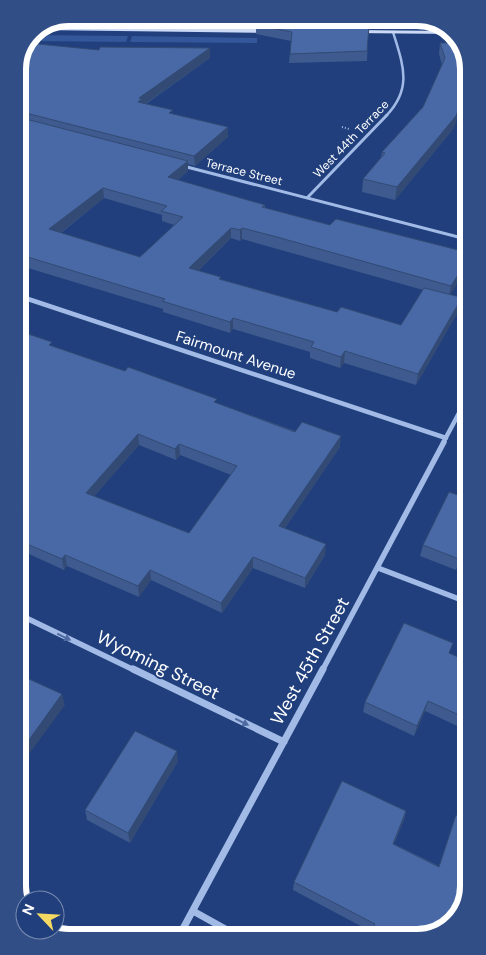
<svg xmlns="http://www.w3.org/2000/svg" width="486" height="955" viewBox="0 0 486 955" font-family="'DM Sans',sans-serif">
<style>
.green{fill:#33579a}
.lines{fill:none;stroke-linecap:round;stroke-linejoin:round}
.path{stroke:#a2bae6;stroke-width:2;stroke-dasharray:1 2;stroke-linecap:butt}
.lane{stroke:#a2bae6;stroke-width:2}
.street-far4{stroke:#a2bae6;stroke-width:2.5}
.street-far3{stroke:#a2bae6;stroke-width:3}
.street-far2{stroke:#a2bae6;stroke-width:4.5}
.street-far1{stroke:#a2bae6;stroke-width:5.5}
.street{stroke:#a2bae6;stroke-width:7}
.secondary{fill:#cddaf5;fill-rule:evenodd}
.wall{fill:#3e5a8e;fill-rule:evenodd}
.shaded-wall{fill:#324a74}
.building{fill:#4869a5;stroke:#324a74;fill-rule:evenodd}
.oneway{fill:#4e6aa1}
.labels{text-anchor:middle;stroke-width:4;stroke-linejoin:round;paint-order:stroke}
.far-street-label{font-size:12px;fill:#fff;stroke:#203f7c}
.street-label{font-size:15px;fill:#fff;stroke:#203f7c}
.near-street-label{font-size:18px;fill:#fff;stroke:#203f7c}
.rim{fill:none;stroke:#fff;stroke-width:6}
</style>
<rect width="100%" height="100%" fill="#203f7c"/>
<path class="green" d="M165 24 445 27 449 30 168 26Z
M32 35 128 36 126 42 29 41Z
M132 36 257 38V43L130 42Z"/>
<g class="lines">
<path class="path" d="M342 127 349 129"/>
<path class="lane" d="M147 18 161 20
M150 30 163 18"/>
<path class="street-far4" d="M67 18 92 29
M386 116C413 88 403 65 393 32"/>
<path class="street-far3" d="M183 166 466 239
M307 198 387 115"/>
<path class="street-far2" d="M19 296 446 438
M443 443 466 400"/>
<path class="street-far1" d="M378 568 467 602
M20 615 136 671
M322 671 444 442"/>
<path class="street" d="M133 669 284 742
M193 911 238 936
M179 936 323 669"/>
<path class="secondary" d="M45 27 268 29 271 31 268 33 40 30Z
M355 30 450 31 453 34 353 33 352 32Z"/>
</g>
<path class="wall" d="M169 18H369L367 61 289 63 291 41 256 34V27H218Z
M440 43H459L454 128 395 200 362 192 363 179 381 157 382 152 423 107 442 65 439 54Z
M99 50 210 58 146 104 173 114 228 137 195 166 188 164V171L178 180 265 205V208L330 225 466 252 450 295 460 297 458 312 416 385 344 363 340 368 310 358V352L233 329 230 333 163 312V309L18 265V66ZM104 198 162 215V221L174 225 140 257 61 233ZM231 238 240 241 242 239 423 290 401 325 337 312 221 280 198 271Z
M19 331 52 346 217 403 340 447 285 528 325 555 305 588 253 568 222 613 151 580 139 597 67 566 64 570 20 550ZM139 445 176 460 180 455 231 475 189 533 94 496Z
M467 498V550L465 549 456 570 420 556 423 545Z
M450 654 467 661 468 731 425 711 414 736 363 712 365 702Z
M178 761 130 843 87 820 85 810Z
M406 811 404 820 394 844 439 866 456 815 460 915 439 931 435 929 434 934H372V932L293 890 294 882Z"/>
<path class="shaded-wall" d="M210 48V58L142 106 138 102 139 98Z
M465 92V98L454 128 395 200 397 187Z
M228 127V137L195 166 194 156Z
M188 161V171L169 188 168 177Z
M103 188 104 198 51 240 49 229Z
M231 228V238L190 279 189 268Z
M242 228V239L240 241V230Z
M466 262V270L449 297 451 286Z
M460 297 458 304 460 301 458 312 416 385 418 374Z
M233 318V329L230 333V322Z
M345 351 344 363 340 368 341 357Z
M138 434 139 445 88 504 86 493Z
M341 436 340 447 279 537V526Z
M179 444 180 455 176 460 175 449Z
M467 541 465 549 456 570 459 559Z
M326 544 325 555 305 588V578Z
M65 555 67 566 64 570 62 559Z
M253 557V568L222 613 221 603Z
M150 570 151 580 139 597 138 586Z
M62 694 65 705 21 765V751Z
M428 701 425 711 414 736 417 726Z
M177 751 178 761 130 843 128 833Z
M406 811 404 820 390 853 393 844Z"/>
<path class="building" d="M217 18H369V19Z
M256 25 369 26 367 51 290 54 292 32Z
M28 43 99 50 100 47 210 48 139 98 142 99 138 102 173 110 169 113 228 127 194 156 18 111V66Z
M440 43H459L465 50V92L456 116 397 187 363 179 385 153 382 152 423 107 445 58Z
M18 117 188 161 168 177 265 205 262 207 330 225 336 219 466 252V262L451 286 277 237 242 228 240 230 231 228 189 268 221 277 219 279 337 312 341 307 401 325 424 288 460 297 458 300 460 301 418 374 345 351 341 357 311 347 314 342 233 318 230 322 162 301 165 299 18 254ZM103 188 167 206 161 211 183 217 140 257 49 229Z
M19 331 52 342 49 345 125 371 128 367 217 399 214 402 295 432 302 422 341 436 279 526 326 544 305 578 253 557 221 603 150 570 138 586 65 555 62 559 20 541ZM138 434 175 449 179 444 237 466 189 533 86 493Z
M449 492 467 498V541L459 559 423 545Z
M404 623 453 643 449 653 467 661 468 719 428 701 417 726 365 702Z
M20 675 62 694 21 751Z
M135 731 177 751 128 833 85 810Z
M342 781 406 811 393 844 439 867 456 815 468 820V886L460 915 446 925 438 921 434 934H389L374 926 375 924 294 882Z"/>
<defs><path id="oneway-solid" d="M-6-.8H1V-3.2L6.5 0L1 3.2V.8H-6Z" transform="scale(1.25)"/></defs>
<g class="oneway">
<use href="#oneway-solid" transform="translate(64 637) rotate(26)"/>
<use href="#oneway-solid" transform="translate(242 722) rotate(26)"/>
</g>
<g class="labels">
<g class="far-street-label">
<text transform="translate(351 139) rotate(-46)" y="4">West 44th Terrace</text>
<text transform="translate(244 172) rotate(14)" y="4">Terrace Street</text>
</g>
<g class="street-label">
<text transform="translate(236 355) rotate(18)" y="5">Fairmount Avenue</text>
</g>
<g class="near-street-label">
<text transform="translate(310 661) rotate(-61)" y="6">West 45th Street</text>
<text transform="translate(158 665) rotate(26)" y="6">Wyoming Street</text>
</g>
</g>
<path d="M0 0H486V955H0ZM69 26H417A43 43 0 0 1 460 69V886A43 43 0 0 1 417 929H69A43 43 0 0 1 26 886V69A43 43 0 0 1 69 26Z" fill="#324e86" fill-rule="evenodd"/>
<path class="rim" d="M69 26H417A43 43 0 0 1 460 69V886A43 43 0 0 1 417 929H69A43 43 0 0 1 26 886V69A43 43 0 0 1 69 26Z"/>
<g transform="translate(40 915) rotate(295)"><circle r="24" fill="#203f7c" stroke="#798cb0"/>
<path d="M0-4L9 19L0 12L-9 19Z" fill="#f4d963"/>
<text y="-8" font-size="14" font-weight="bold" text-anchor="middle" fill="#ffffff">N</text>
</g>
</svg>
